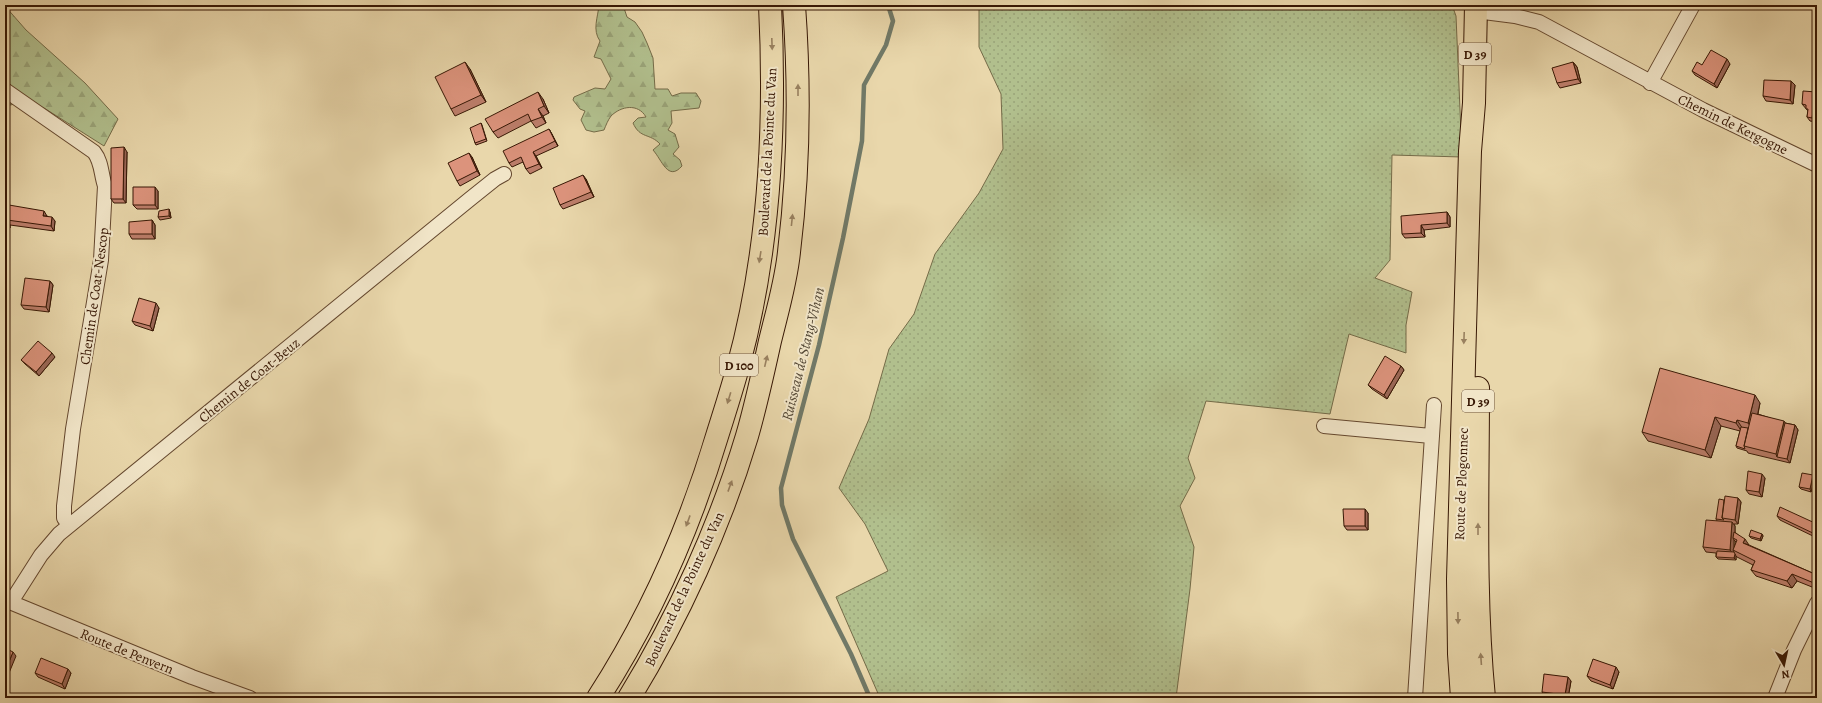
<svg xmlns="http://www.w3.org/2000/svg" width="1822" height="703" viewBox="0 0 1822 703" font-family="Alegreya,serif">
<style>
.grass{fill:url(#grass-dots);stroke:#746b48}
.forest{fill:url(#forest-firs);stroke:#746b48}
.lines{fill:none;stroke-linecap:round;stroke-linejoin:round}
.stream{stroke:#717967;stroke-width:4.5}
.street-casing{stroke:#64472e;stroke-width:16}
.primary-casing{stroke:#371704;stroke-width:24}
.highway-casing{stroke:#371704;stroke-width:24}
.street{stroke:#f1e5c8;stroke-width:14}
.primary{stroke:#e9d7ab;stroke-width:22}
.highway{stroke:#e9d7ab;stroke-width:22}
.wall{fill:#bd7e6b;stroke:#371704;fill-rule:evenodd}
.shaded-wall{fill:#9a6757;stroke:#371704}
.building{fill:#dc937c;stroke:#371704}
.oneway{fill:#998160}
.labels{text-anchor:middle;stroke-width:4;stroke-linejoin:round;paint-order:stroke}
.shield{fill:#f1e5c8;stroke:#6f553f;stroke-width:1}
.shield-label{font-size:13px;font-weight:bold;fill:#371704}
.street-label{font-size:14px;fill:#371704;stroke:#f1e5c8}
.water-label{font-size:15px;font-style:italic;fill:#544836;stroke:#f1e5c8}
</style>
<defs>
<pattern id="grass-dots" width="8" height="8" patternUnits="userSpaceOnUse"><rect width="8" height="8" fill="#b1bf8d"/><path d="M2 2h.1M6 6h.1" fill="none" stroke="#99a378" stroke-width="1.8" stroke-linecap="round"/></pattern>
<pattern id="forest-firs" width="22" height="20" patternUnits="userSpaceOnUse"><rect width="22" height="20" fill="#b1bf8d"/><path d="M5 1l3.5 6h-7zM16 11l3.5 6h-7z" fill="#99a378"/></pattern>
</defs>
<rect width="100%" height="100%" fill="#e9d7ab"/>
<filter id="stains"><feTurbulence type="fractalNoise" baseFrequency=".005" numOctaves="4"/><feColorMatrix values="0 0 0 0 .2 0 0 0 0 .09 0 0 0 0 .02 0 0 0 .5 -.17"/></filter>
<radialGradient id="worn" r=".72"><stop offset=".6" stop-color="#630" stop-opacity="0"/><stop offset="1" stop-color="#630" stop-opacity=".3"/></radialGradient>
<path class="grass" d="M979 5H1452L1456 16 1462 157 1392 155 1390 260 1375 278 1412 292 1406 325V353L1349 334 1330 414 1206 401 1188 458 1195 478 1180 506 1194 547 1190 589 1176 698H880L836 597 888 571 865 524 839 488 869 419 889 349 914 314 935 254 979 193 1003 149 1001 94 979 47Z"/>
<path class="forest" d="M599 5H623L627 17 635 22 642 32 647 43 653 58 655 89H668L672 96 681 93H696L701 101 699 108 671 111 672 123 668 130 675 134 679 147 673 154 680 160 682 166C668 182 662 160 653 150L660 144C650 133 640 139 633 123L638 118 646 117C638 103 621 106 611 116 608 120 606 125 604 130L594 132 586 130 581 120 585 111 580 109 573 100 574 97 595 88 605 89 611 79 601 59 594 57 600 41C592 30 598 17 599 5Z
M5 6 26 30 85 83 118 119 104 146 44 108 15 104 5 106Z"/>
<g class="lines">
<path class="stream" d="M870 698 851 654 793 539 782 505 781 488 819 345 843 238 862 141 864 85 886 45 893 21 888 5"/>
<g class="street-casing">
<path id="street" d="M1476 11 1515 16 1539 22 1703 110 1817 165
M1650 83 1693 5
M5 90 94 152C102 162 101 175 105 186L101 260 73 429 64 506V518L69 525
M1324 426 1431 436
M5 600 192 677 250 698
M11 602 41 555 59 534 470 199 495 179 504 174
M1415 698 1434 405
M1775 698 1794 650 1817 603"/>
</g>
<g class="primary-casing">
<path id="primary" d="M1478 388C1478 491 1474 595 1484 698
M1462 698 1459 654 1458 579 1470 151 1474 103 1476 5"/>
</g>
<g class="highway-casing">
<path id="highway" d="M598 698C651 616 690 527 718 433 725 411 732 389 738 367 770 250 776 125 770 5
M629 698C678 618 720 526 747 436 756 405 763 373 770 341 777 312 786 282 789 252 799 170 800 87 794 5"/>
</g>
<use href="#street" class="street"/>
<use href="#primary" class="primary"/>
<use href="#highway" class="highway"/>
</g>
<path class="wall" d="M1573 62 1577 67 1581 83 1560 88 1557 83Z
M1730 64 1717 88 1695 75 1692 71Z
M470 69 486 102 455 116 451 109Z
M1791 81 1795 85 1793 104 1766 101 1763 96Z
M1816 92 1817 93V122L1810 121 1807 117 1808 111 1802 104Z
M543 99 549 113 543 116 546 123 536 128 531 121 498 138 493 132Z
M481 123 482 125 487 141 476 145 475 143Z
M549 129 558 146 536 156 542 168 530 174 526 169 523 162 512 167 509 163Z
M127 152 126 203H114L111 199Z
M472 157 480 175 460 186 457 181Z
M586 179 594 197 563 209 560 205Z
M158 191V209H137L133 205Z
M5 206 47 216 55 221 54 231 10 225V228H5Z
M170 212 171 218 160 220 158 217Z
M1447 212 1450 217V227L1424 230 1425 237 1405 238 1402 234Z
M152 220 155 225V239H132L129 234Z
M50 281 53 285 49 312 24 309 21 305Z
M159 308 153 331 135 325 132 321Z
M55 357 39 376 25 364 21 360Z
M1401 366 1404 370 1387 399 1372 389 1368 385Z
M1760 403 1758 414 1785 423 1795 425 1798 430 1790 463 1748 453 1747 451 1737 448 1736 446 1740 431 1721 426 1711 458 1648 441 1642 432Z
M1815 477 1811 492 1801 489 1799 487Z
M1765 478 1762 497 1749 494 1746 490Z
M1738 498 1741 502 1738 524H1734L1735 526V532L1749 545 1817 575V589L1797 581 1792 588 1756 576 1751 570 1753 565 1737 557 1736 556V560L1718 559 1716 557V553L1706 552 1703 547 1717 521 1716 519 1724 500ZM1734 540 1736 542 1734 548Z
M1368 513V530H1347L1344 526Z
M1777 516 1817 524V538L1780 520Z
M1762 534 1763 536 1761 541 1751 538 1749 536Z
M1619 672 1613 689 1591 681 1587 676Z
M35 673H71L65 689 38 677Z
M1571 681 1568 698H1554L1545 697 1542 692Z"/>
<path class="shaded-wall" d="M1727 59 1730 64 1717 88 1714 84Z
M465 62 470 69 486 102 481 95Z
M1573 62 1577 67 1581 83 1578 79Z
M1791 81 1795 85 1793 104 1790 100Z
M538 92 543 99 549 113 544 106Z
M1816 92 1817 93V111L1814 120 1812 118Z
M538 109 543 116 546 123 542 117Z
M549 129 552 134 558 146 555 141Z
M124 147 127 152 126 203 123 199Z
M533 152 536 156 542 168 539 164Z
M469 153 472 157 480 175 477 171Z
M583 175 586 179 594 197 591 192Z
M155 187 158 191V209L155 205Z
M169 209 170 212 171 218 169 216Z
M44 211 47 216H43Z
M1447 212 1450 217V227L1447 223Z
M52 217 55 221 54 231 51 226Z
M7 220 10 225V228L7 224Z
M152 220 155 225V239L152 234Z
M1421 225 1424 230 1425 237 1421 233Z
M50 281 53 285 49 312 46 307Z
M156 303 159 308 153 331 150 326Z
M52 353 55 357 39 376 36 372Z
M1401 366 1404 370 1387 399 1384 395Z
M1755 395 1760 403 1754 431 1748 423Z
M1715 417 1721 426 1711 458 1705 450Z
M1737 420 1743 429 1742 432 1736 423Z
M1784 421 1788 427 1777 457 1776 454Z
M1795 425 1798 430 1790 463 1787 459Z
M1762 474 1765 478 1762 497 1759 492Z
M1813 475 1815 477 1811 492 1810 489Z
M1738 498 1741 502 1738 524 1735 520Z
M1365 509 1368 513V530L1365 526Z
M1732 522 1735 526V538H1733L1734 540V551L1733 550 1734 552 1733 554 1730 550Z
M1762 534 1763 536 1761 541 1760 539Z
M1745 539 1749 545 1743 543Z
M1735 554 1736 556V560L1734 558Z
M1792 574 1797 581 1792 588 1787 581Z
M1817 579V588L1814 583Z
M13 652 16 656 9 673 6 669Z
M1616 667 1619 672 1613 689 1610 685Z
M5 668 8 672 7 676 5 673Z
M68 669 71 673 65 689 62 684Z
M1568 677 1571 681 1568 698H1567L1565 695Z"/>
<path class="building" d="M1711 50 1727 59 1714 84 1692 71 1697 62 1702 65Z
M465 62 481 95 451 109 435 77Z
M1573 62 1578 79 1557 83 1552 68Z
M1764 80 1791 81 1790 100 1763 96Z
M1803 91 1816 92 1812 118 1807 117 1808 109H1806V105L1802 104Z
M538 92 544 106 538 109 542 117 531 121 528 114 493 132 485 119Z
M1817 99V120H1814Z
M481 123 486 139 475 143 470 128Z
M549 129 555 141 533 152 539 164 526 169 521 157 509 163 503 151Z
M124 147 123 199H111V148Z
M469 153 477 171 457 181 448 163Z
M583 175 591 192 560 205 553 188Z
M133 187H155V205H133Z
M9 205 44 211 43 216 52 217 51 226 7 220V224H5V206H9Z
M169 209V216L158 217 159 211Z
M1447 212V223L1421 225V233L1402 234 1401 216Z
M152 220V234H129V222Z
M25 278 50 281 46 307 21 305Z
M139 298 156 303 150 326 132 321Z
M38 341 52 353 36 372 21 360Z
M1385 356 1401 366 1384 395 1368 385Z
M1660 368 1755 395 1748 423 1737 420 1736 423 1715 417 1705 450 1642 432Z
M1752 413 1784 421 1776 454 1744 446Z
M1785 423 1795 425 1787 459 1777 457Z
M1741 427 1748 428 1744 446 1745 449 1736 446Z
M1817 470V489H1815Z
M1748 471 1762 474 1759 492 1746 490Z
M1802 473 1813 475 1810 489 1799 487Z
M1725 496 1738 498 1735 520 1722 518Z
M1719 499 1724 500 1722 518 1724 520 1716 519Z
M1780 507 1817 524V535L1777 516Z
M1343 509H1365V526H1344Z
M1706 520 1732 522 1730 550 1703 547Z
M1751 530 1762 534 1760 539 1749 536Z
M1734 532 1745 539 1743 543 1817 575V579L1814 583 1792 574 1787 581 1751 570 1755 561 1733 550 1737 540 1733 538Z
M1717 551 1734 552 1735 554 1734 558 1716 557Z
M5 648 13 652 6 669 5 668Z
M41 658 68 669 62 684 35 673Z
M1593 659 1616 667 1610 685 1587 676Z
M1544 674 1568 677 1565 695 1542 692Z"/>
<defs><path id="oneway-solid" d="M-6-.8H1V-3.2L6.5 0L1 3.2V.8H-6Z"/></defs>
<g class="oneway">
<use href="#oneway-solid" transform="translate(772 44) rotate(88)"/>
<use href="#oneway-solid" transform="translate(798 90) rotate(-90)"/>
<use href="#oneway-solid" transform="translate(792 220) rotate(-84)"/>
<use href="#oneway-solid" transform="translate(760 257) rotate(99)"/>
<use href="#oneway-solid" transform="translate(1464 338) rotate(92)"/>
<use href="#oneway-solid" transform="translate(766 361) rotate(-77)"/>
<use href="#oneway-solid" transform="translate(729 398) rotate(107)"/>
<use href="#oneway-solid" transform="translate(730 486) rotate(-70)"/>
<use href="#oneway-solid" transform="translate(688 521) rotate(110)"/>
<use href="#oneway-solid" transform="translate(1478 529) rotate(-90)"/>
<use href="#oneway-solid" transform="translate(1458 618) rotate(89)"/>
<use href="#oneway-solid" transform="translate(1481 659) rotate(-94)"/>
</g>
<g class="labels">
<g class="shield">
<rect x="1459" y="43" width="32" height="22" rx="3"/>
<rect x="720" y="354" width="38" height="22" rx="3"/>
<rect x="1462" y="390" width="32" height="22" rx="3"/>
</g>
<g class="shield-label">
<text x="1475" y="59">D 39</text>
<text x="739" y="370">D 100</text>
<text x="1478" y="406">D 39</text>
</g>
<g class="street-label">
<text transform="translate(1733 124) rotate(26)" y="5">Chemin de Kergogne</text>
<text transform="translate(767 152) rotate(-87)" y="5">Boulevard de la Pointe du Van</text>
<text transform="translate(94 296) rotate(-82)" y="5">Chemin de Coat-Nescop</text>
<text transform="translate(249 380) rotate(-39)" y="5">Chemin de Coat-Beuz</text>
<text transform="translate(1461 484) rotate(-88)" y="5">Route de Plogonnec</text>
<text transform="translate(684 589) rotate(-65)" y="5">Boulevard de la Pointe du Van</text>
<text transform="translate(127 651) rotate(22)" y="5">Route de Penvern</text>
</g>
<g class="water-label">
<text transform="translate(803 354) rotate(-76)" y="5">Ruisseau de Stang-Vihan</text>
</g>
</g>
<rect width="1822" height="703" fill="none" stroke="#e9d7ab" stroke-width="20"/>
<rect x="6" y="6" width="1810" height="691" fill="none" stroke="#371704" stroke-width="2"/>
<rect x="10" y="10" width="1802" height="683" fill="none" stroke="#371704"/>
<g transform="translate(1784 665) rotate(171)" stroke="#f1e5c8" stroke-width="3" paint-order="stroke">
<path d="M0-3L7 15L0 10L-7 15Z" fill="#371704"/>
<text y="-6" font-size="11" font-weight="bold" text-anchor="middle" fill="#371704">N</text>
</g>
<rect width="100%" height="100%" filter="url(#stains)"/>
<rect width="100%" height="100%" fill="url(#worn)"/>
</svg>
